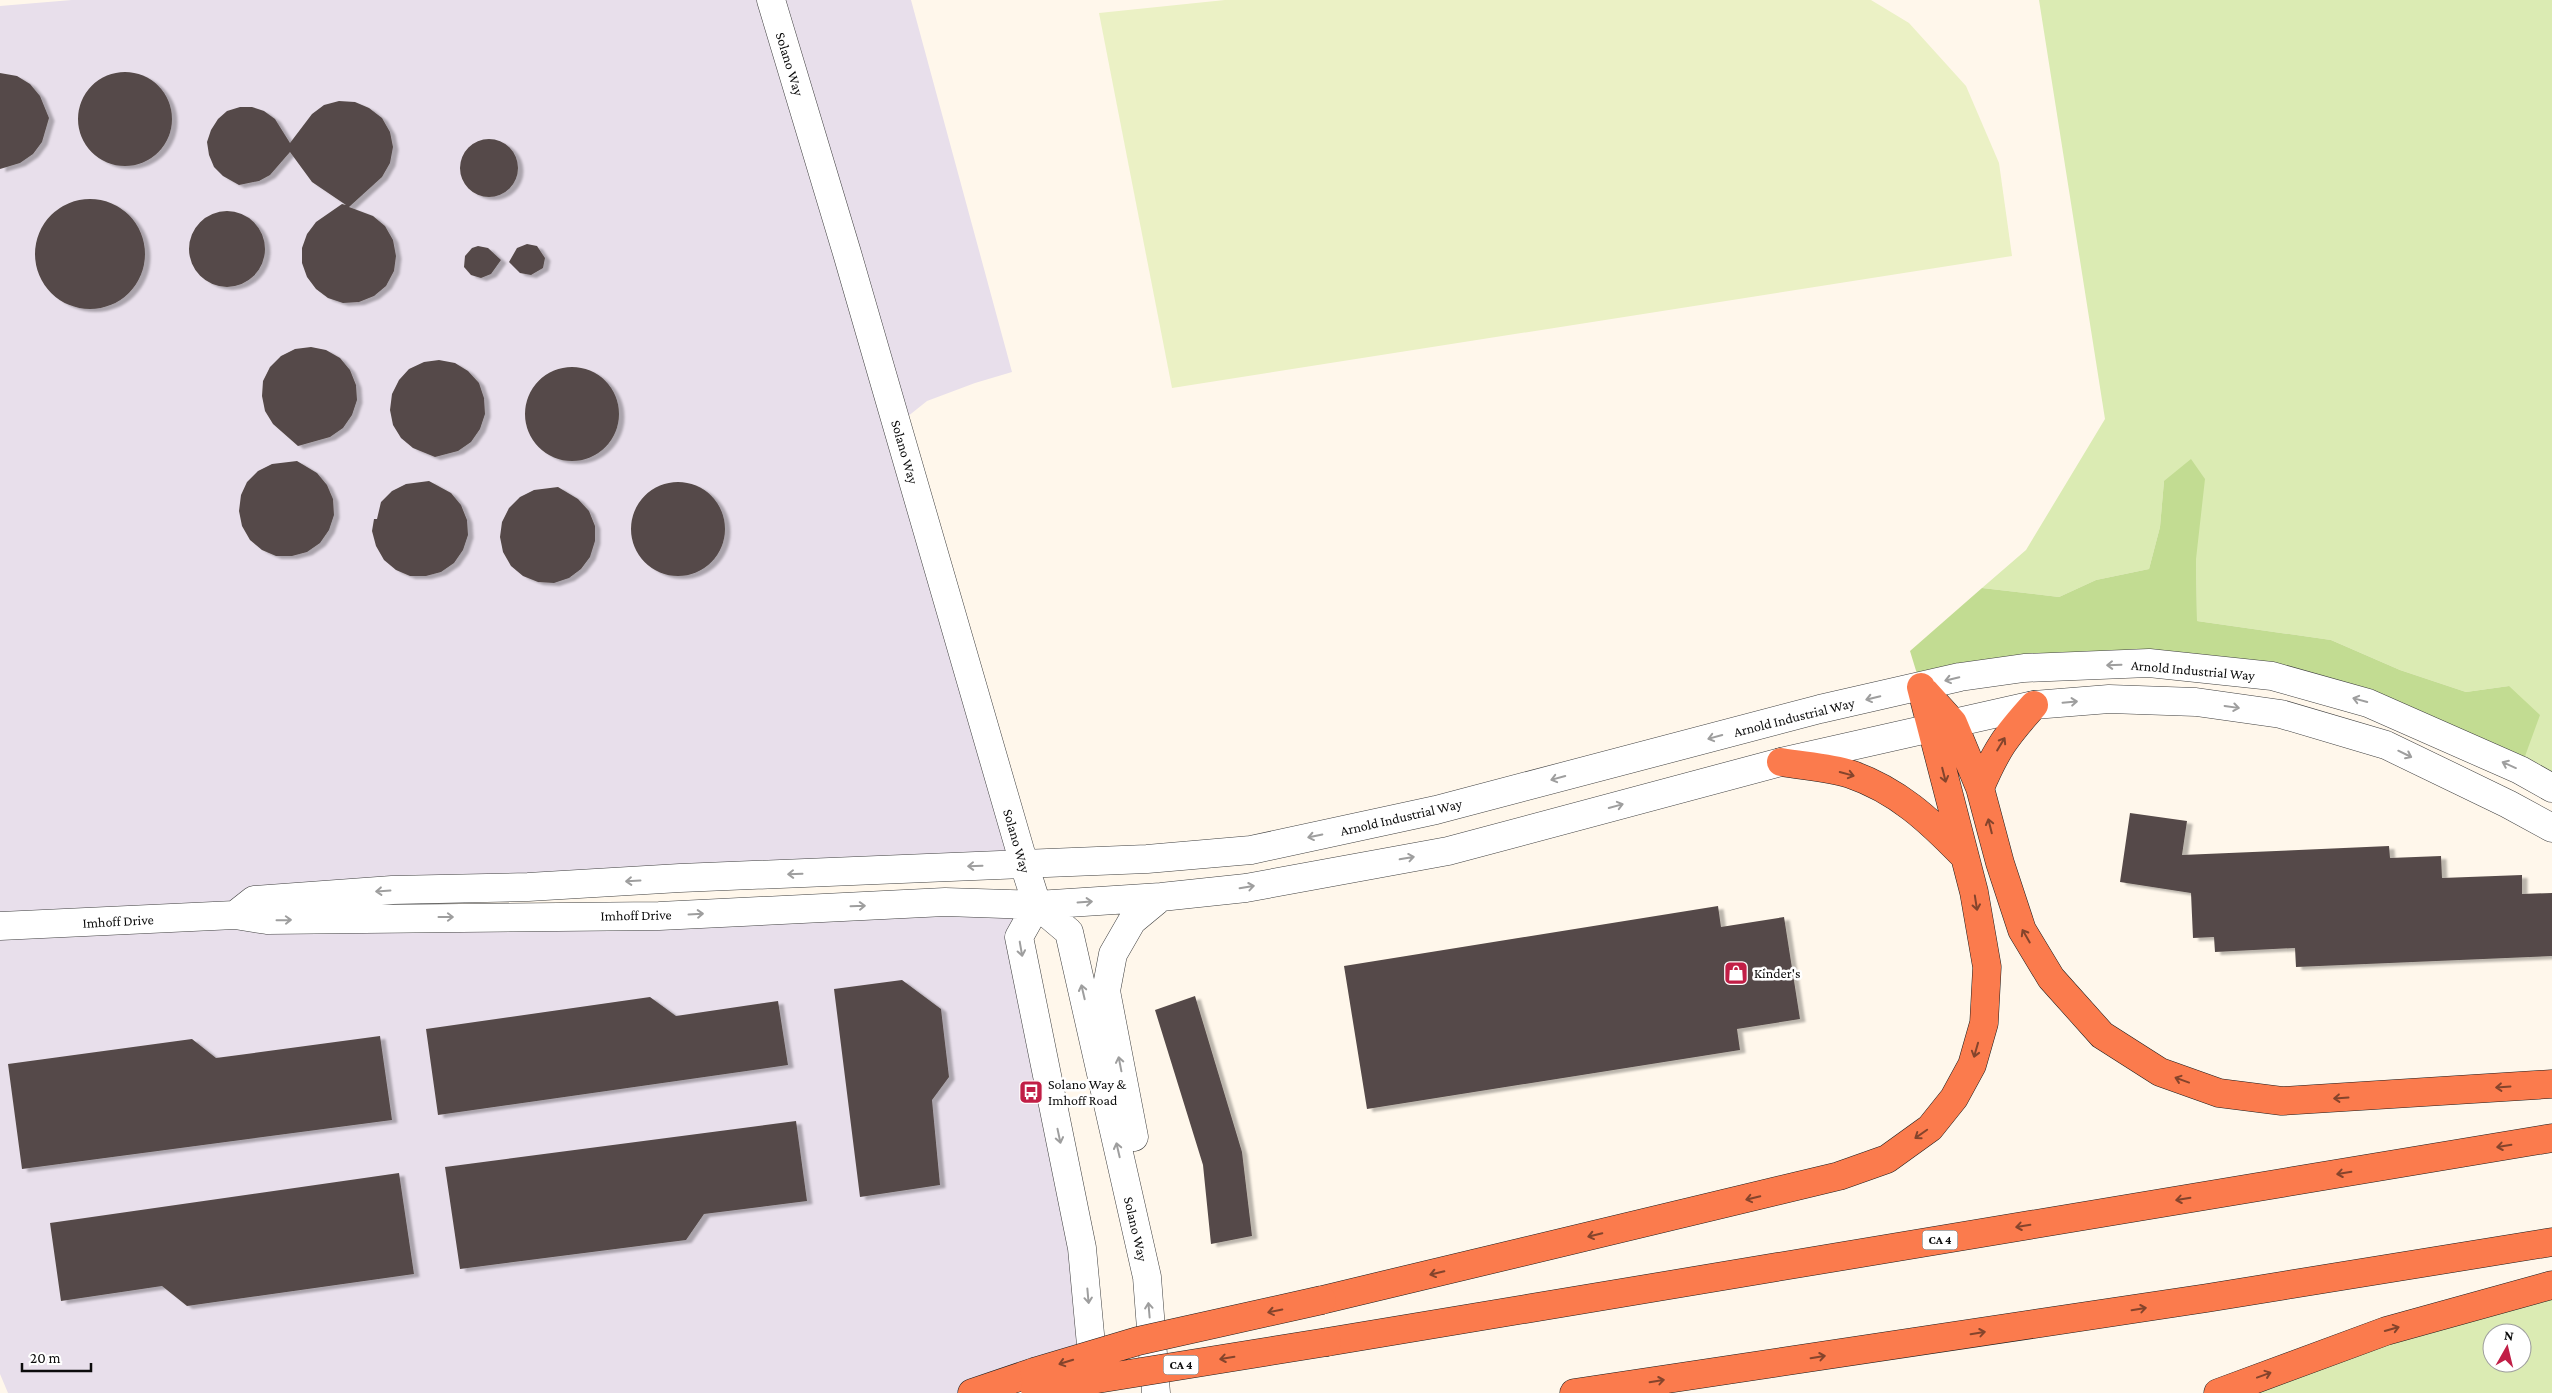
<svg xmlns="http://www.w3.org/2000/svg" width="2552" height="1393" viewBox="0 0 2552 1393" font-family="'Crimson Pro',serif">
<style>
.industrial{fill:#e8dfeb}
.green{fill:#dbebb3;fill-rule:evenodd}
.forest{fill:#c2dc92}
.pitch{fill:#ebf1c5}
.building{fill:#554a48;filter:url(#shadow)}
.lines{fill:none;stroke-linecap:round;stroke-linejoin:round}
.minor-casing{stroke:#3f3f3f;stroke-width:29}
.highway-casing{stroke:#1d1d1d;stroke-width:29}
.minor{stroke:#fff;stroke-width:28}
.highway{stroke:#fb7b4d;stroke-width:28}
.highway-bridge-casing{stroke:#1d1d1d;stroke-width:29;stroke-linecap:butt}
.highway-bridge{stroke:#fb7b4d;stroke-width:28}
.oneway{stroke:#9e9e9e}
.oneway2{stroke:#84442c}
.labels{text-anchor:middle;stroke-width:5;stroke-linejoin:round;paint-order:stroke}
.shield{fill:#fff;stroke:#555;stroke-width:1}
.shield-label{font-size:12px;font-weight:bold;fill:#0c0c0c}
.street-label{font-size:14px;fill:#0c0c0c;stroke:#fff}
.poi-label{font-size:14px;fill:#0c0c0c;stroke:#fff;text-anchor:start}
</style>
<defs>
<filter id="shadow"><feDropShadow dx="5.5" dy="3" stdDeviation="1" flood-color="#0004"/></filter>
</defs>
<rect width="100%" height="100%" fill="#fff7eb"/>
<path class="industrial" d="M72 0H911L1012 372 975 383 927 401 897 425 1024 864 791 874 236 915 1037 905 1019 937 1094 1379 1011 1393H8L0 1374V6Z"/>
<path class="green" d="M2039 0H2552V781L2520 770 2509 686 2466 692 2400 670 2331 640 2197 621 2196 559 2164 481 2160 527 2149 569 2096 580 2059 597 1982 588 2026 550 2105 419Z
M2552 1285V1393H2218ZM2492 1333H2522V1363H2492Z"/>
<path class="forest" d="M2191 459 2205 479 2196 559 2197 621 2331 640 2400 670 2466 692 2509 686 2540 715 2520 770 2368 703 2149 663 1921 687 1910 651 1982 588 2059 597 2096 580 2149 569 2160 527 2164 481Z"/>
<path class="pitch" d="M1225 0H1871L1909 23 1966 86 1999 163 2012 256 1172 388 1099 13Z"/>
<path class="building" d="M78 119a47 47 0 1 1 94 0a47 47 0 1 1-94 0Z
M0 73 17 76 30 84 40 96 49 118 42 142 33 154 20 163 0 169Z
M339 101 355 102 369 108 382 118 390 132 393 147 390 163 382 177 349 207 373 216 385 226 393 240 396 256 394 271 386 286 374 296 359 302 343 303 328 298 316 289 307 277 302 263V248L307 234 316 222 342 204 346 205 312 182 290 152 270 175 259 181 239 185 223 176 214 167 209 155 207 142 211 130 218 119 227 111 240 107H252L264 111 275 119 290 143 312 114 324 105Z
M460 168a29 29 0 1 1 58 0a29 29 0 1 1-58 0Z
M35 254a55 55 0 1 1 110 0a55 55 0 1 1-110 0Z
M189 249a38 38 0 1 1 76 0a38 38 0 1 1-76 0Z
M527 244 537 246 545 258 543 268 531 275 520 273 509 262 517 248Z
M478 246 488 248 501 260 491 274 481 278 471 275 464 267 465 256 472 248Z
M311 347 326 350 340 358 350 370 356 385 357 400 352 415 343 428 330 437 298 446 273 424 265 411 262 396 263 381 270 367 281 356 295 349Z
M439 360 455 363 468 371 479 383 484 398 485 414 480 429 471 442 458 451 435 457 413 448 401 438 393 425 390 410 392 394 399 380 409 369 424 362Z
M525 414a47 47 0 1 1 94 0a47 47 0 1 1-94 0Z
M297 461 317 473 327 485 333 499 334 515 329 530 320 543 307 552 292 556H276L262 550 250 540 242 526 239 511 241 495 247 482 258 471 272 464Z
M429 481 451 493 461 505 467 520 468 535 463 550 454 563 441 572 426 576H410L396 570 384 560 376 546 372 531 374 519H377L381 502 392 491 406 484Z
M631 529a47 47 0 1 1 94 0a47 47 0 1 1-94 0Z
M558 487 578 499 589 511 595 526V541L590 557 581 569 569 578 554 583 538 582 523 576 511 566 503 552 500 537 502 522 509 508 520 497 534 490Z
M2130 813 2187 821 2182 855 2389 846 2390 858 2441 856 2442 878 2522 875V894L2552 893V956L2296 967 2295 948 2215 952 2214 937 2193 938 2191 893 2120 882Z
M1718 906 1721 927 1784 917 1800 1019 1737 1029 1740 1050 1367 1109 1344 966Z
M902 980 941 1009 949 1077 932 1100 940 1185 860 1197 834 989Z
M1195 996 1242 1152 1252 1236 1211 1244 1203 1165 1155 1010Z
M650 997 676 1016 778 1001 788 1065 438 1115 426 1029Z
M380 1036 392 1120 22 1169 8 1064 192 1039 216 1058Z
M796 1121 807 1201 704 1214 686 1240 460 1269 445 1167Z
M399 1173 414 1274 187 1306 162 1286 61 1301 50 1223Z"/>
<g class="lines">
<g class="minor-casing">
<path id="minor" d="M771 0 847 253 1024 864 1037 905 1069 932 1147 1277 1156 1393
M1037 905 1019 937 1082 1248 1094 1377
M235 915 254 900 392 890 528 887 680 878 1147 859 1251 850 1436 810 1820 709 1960 677 2024 668 2149 663 2272 676 2368 703 2520 770 2552 788
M0 926 235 915 267 920 659 916 945 902 1037 905 1161 897 1246 888 1448 851 1781 762 2034 705 2109 699 2196 702 2281 714 2386 745 2508 804 2552 828
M1134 1137 1106 991 1113 954 1132 921 1161 897"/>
</g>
<g class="highway-casing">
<path id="highway" d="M1925 692 1953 723 1980 788 2000 863 2022 930 2051 978 2102 1035 2160 1072 2219 1093 2282 1101 2552 1084
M1781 762C1804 766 1829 767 1850 774 1897 790 1929 820 1962 854
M1980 788C1996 750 2006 736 2034 705
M1322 1300 1839 1176 1887 1159 1930 1128 1954 1098 1972 1065 1984 1023 1987 967 1974 892 1921 687
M1327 1342 2552 1138
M972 1393 1034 1372
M1574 1393 2207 1298 2552 1242
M2218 1393 2386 1331 2552 1285"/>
</g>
<use href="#minor" class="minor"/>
<use href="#highway" class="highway"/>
<g class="highway-bridge-casing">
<path id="highway-bridge" d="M1034 1372 1138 1341 1322 1300
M1035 1389 1327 1342"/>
</g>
<use href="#highway-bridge" class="highway-bridge"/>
</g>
<defs><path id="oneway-shaft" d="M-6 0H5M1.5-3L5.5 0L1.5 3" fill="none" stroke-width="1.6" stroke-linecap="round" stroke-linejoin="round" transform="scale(1.25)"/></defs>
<g class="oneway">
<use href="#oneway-shaft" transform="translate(2114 665) rotate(178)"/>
<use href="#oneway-shaft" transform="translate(1952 679) rotate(167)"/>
<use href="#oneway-shaft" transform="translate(1873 698) rotate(167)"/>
<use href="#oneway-shaft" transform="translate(2360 700) rotate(-165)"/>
<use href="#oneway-shaft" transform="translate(2070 702) rotate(-5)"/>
<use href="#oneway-shaft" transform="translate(2232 707) rotate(8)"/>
<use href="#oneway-shaft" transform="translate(1715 737) rotate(165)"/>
<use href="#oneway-shaft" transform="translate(2405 754) rotate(26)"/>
<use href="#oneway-shaft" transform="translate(2509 765) rotate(-156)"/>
<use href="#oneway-shaft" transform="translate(1558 778) rotate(165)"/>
<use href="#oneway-shaft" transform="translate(1616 806) rotate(-15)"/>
<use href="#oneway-shaft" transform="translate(1315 836) rotate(168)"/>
<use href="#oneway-shaft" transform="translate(1407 858) rotate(-10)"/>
<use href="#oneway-shaft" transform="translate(975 866) rotate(178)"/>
<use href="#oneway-shaft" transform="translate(795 874) rotate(178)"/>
<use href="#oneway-shaft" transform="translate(633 881) rotate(177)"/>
<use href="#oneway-shaft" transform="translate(1247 887) rotate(-9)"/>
<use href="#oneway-shaft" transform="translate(383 891) rotate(176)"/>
<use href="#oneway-shaft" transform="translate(1085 902) rotate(-4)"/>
<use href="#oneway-shaft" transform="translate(858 906) rotate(-2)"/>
<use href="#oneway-shaft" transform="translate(696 914) rotate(-3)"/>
<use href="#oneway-shaft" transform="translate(446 917)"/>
<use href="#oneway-shaft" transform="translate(284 920) rotate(-1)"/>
<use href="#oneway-shaft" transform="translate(1021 949) rotate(80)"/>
<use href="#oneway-shaft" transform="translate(1083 992) rotate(-103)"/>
<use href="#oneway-shaft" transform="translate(1120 1064) rotate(-101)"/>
<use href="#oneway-shaft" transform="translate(1059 1136) rotate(78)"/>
<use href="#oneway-shaft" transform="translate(1118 1150) rotate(-103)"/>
<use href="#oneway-shaft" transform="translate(1088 1296) rotate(85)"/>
<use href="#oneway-shaft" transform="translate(1149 1310) rotate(-95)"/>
</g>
<g class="oneway2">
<use href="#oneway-shaft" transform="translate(2001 744) rotate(-59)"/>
<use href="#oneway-shaft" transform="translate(1847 774) rotate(15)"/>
<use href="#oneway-shaft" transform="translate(1944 775) rotate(76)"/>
<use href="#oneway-shaft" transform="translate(1990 826) rotate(-104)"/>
<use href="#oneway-shaft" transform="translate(1976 903) rotate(81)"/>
<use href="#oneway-shaft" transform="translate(2026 936) rotate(-120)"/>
<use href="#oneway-shaft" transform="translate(1976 1050) rotate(106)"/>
<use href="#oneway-shaft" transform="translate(2182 1080) rotate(-160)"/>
<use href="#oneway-shaft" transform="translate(2503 1087) rotate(176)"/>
<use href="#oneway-shaft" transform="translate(2341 1098) rotate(176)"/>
<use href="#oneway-shaft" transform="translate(1921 1134) rotate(145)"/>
<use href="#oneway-shaft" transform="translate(2504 1146) rotate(171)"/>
<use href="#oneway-shaft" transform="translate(2344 1173) rotate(171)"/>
<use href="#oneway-shaft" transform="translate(1753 1198) rotate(166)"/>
<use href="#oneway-shaft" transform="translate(2183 1199) rotate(171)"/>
<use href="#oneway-shaft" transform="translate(2023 1226) rotate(171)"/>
<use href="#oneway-shaft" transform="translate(1595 1235) rotate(167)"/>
<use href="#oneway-shaft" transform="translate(1437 1273) rotate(167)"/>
<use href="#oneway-shaft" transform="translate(2139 1309) rotate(-9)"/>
<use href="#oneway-shaft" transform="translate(1275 1311) rotate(168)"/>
<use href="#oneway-shaft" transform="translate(2392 1329) rotate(-16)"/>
<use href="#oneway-shaft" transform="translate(1978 1333) rotate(-9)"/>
<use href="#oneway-shaft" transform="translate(1818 1357) rotate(-9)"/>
<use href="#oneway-shaft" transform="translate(1227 1358) rotate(171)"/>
<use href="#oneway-shaft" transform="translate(1066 1362) rotate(163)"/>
<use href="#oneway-shaft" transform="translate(2264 1375) rotate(-20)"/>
<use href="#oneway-shaft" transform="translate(1657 1381) rotate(-9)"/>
</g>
<defs>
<g id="shop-square" transform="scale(1.25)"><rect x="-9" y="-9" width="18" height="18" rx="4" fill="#c11e46" stroke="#fff"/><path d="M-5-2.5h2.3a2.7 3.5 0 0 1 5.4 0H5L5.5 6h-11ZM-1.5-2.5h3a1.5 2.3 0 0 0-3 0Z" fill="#fff"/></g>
<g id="bus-square" transform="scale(1.25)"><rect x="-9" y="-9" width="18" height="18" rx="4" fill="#c11e46" stroke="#fff"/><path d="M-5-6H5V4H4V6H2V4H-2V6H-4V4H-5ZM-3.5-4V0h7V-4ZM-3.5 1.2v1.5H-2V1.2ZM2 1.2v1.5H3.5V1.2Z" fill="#fff"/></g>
</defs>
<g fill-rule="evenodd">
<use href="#shop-square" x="1736" y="973"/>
<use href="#bus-square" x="1031" y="1092"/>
</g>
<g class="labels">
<g class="shield">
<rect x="1922.5" y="1230.5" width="35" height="19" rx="4"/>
<rect x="1163.5" y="1355.5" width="35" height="19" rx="4"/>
</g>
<g class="shield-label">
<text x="1940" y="1244">CA 4</text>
<text x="1181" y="1369">CA 4</text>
</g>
<g class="street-label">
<text transform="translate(790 64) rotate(73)" y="5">Solano Way</text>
<text transform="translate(905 452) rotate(74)" y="5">Solano Way</text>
<text transform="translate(2193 670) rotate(5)" y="5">Arnold Industrial Way</text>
<text transform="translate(1794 717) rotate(-14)" y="5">Arnold Industrial Way</text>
<text transform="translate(1401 817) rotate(-13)" y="5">Arnold Industrial Way</text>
<text transform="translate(1017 841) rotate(74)" y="5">Solano Way</text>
<text transform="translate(636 915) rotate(-1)" y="5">Imhoff Drive</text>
<text transform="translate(118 921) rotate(-3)" y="5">Imhoff Drive</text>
<text transform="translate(1136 1229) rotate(77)" y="5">Solano Way</text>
</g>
<g class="poi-label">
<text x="1754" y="978">Kinder's</text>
<text x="1048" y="1089">Solano Way &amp;<tspan x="1048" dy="16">Imhoff Road</tspan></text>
</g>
</g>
<g transform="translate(2507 1348) rotate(8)"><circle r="24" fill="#ffffff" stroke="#9e9e9e"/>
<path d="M0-4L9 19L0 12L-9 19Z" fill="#c11e46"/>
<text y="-8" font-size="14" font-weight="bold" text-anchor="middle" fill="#0c0c0c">N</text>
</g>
<path d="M22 1363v8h69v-8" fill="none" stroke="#0c0c0c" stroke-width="2.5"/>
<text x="30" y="1363" font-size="15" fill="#0c0c0c" stroke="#ffffff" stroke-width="4" paint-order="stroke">20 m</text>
</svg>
